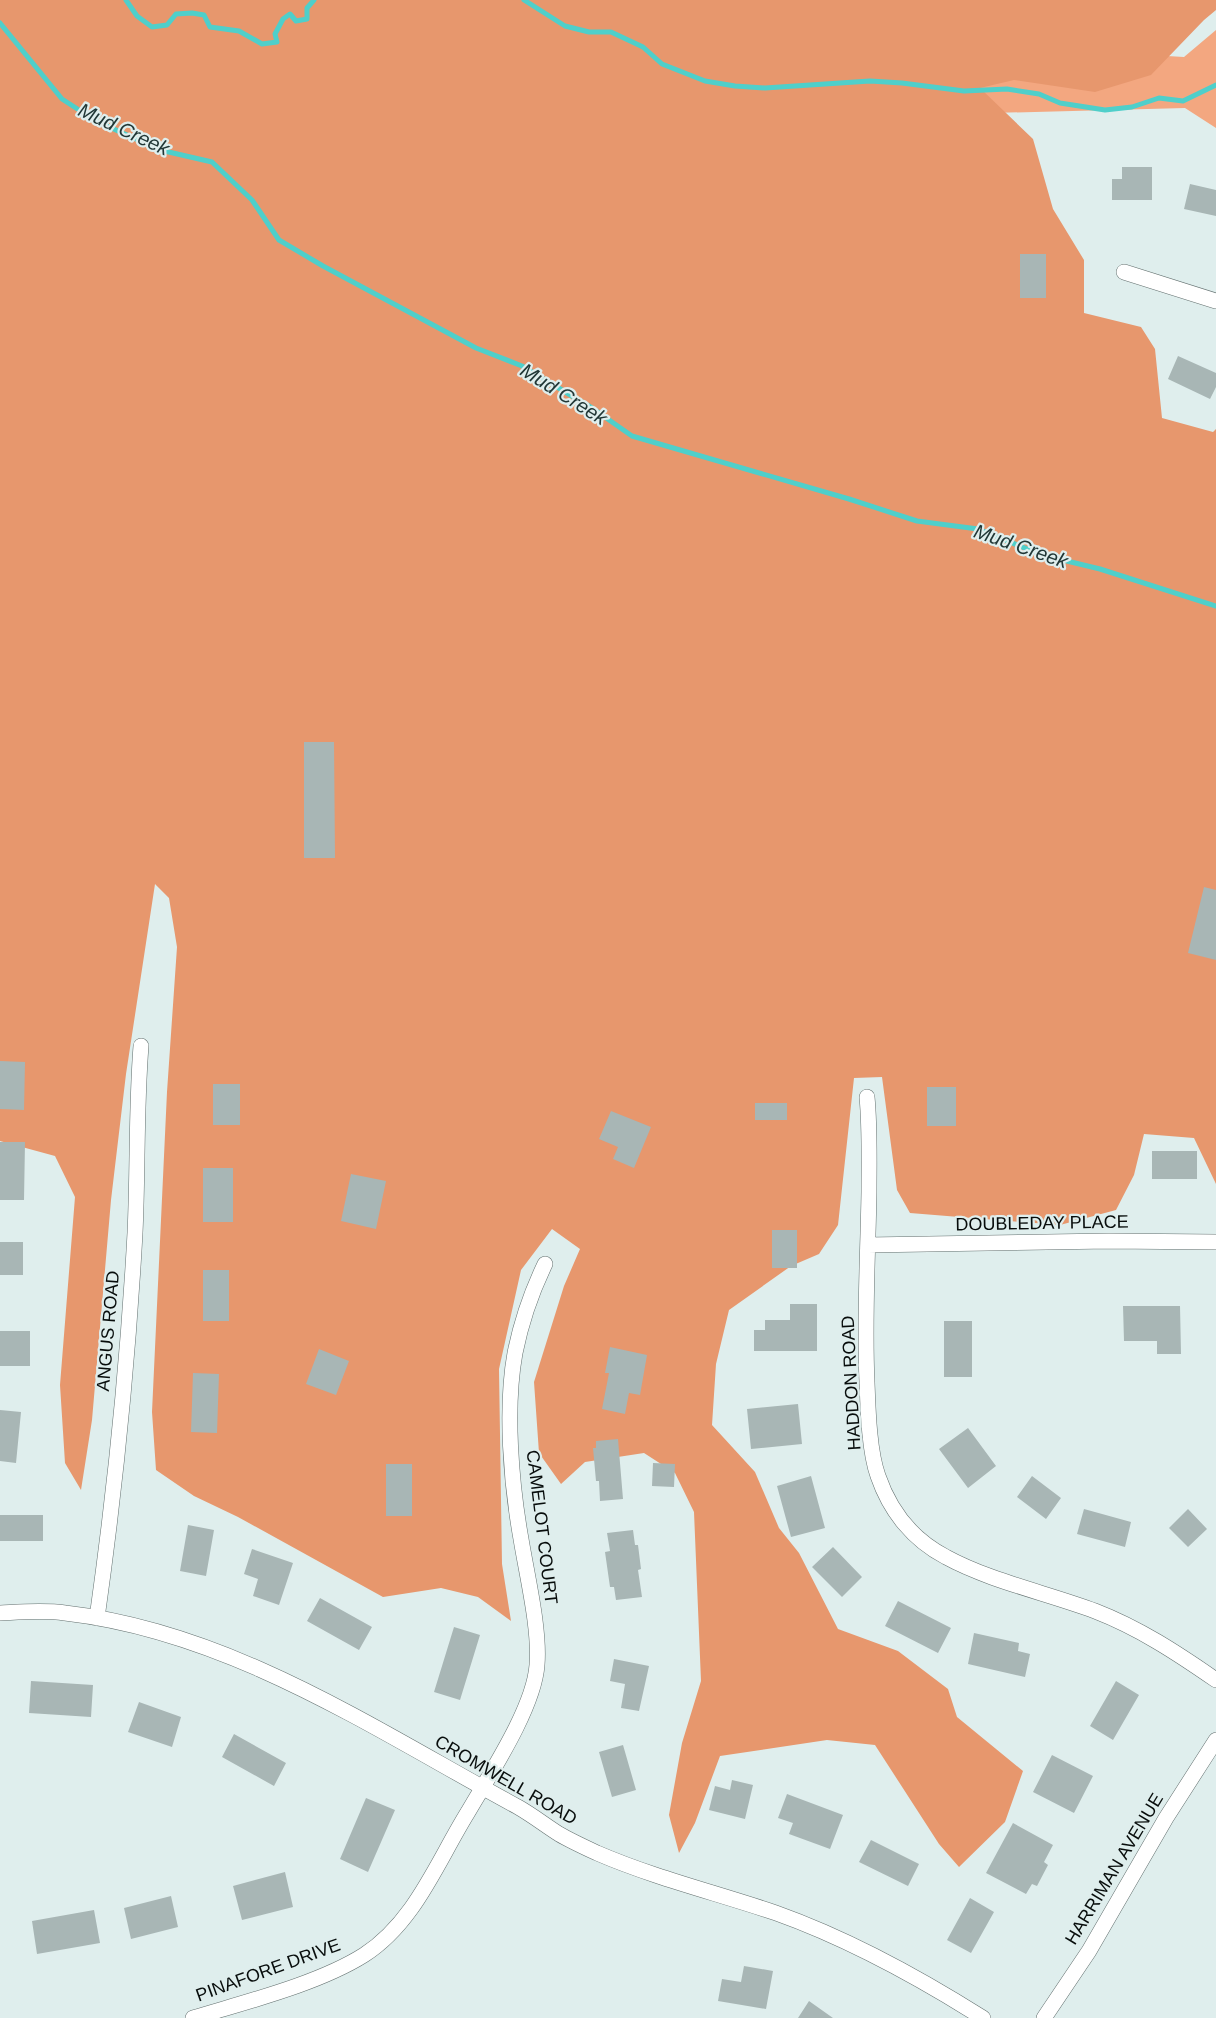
<svg xmlns="http://www.w3.org/2000/svg" width="1216" height="2018" viewBox="0 0 1216 2018" font-family="Helvetica,sans-serif">
<style>
.green{fill:#f3a780}
.forest{fill:#e7976d}
.lines{fill:none;stroke-linecap:round;stroke-linejoin:round}
.stream{stroke:#4fcfca;stroke-width:5}
.building{fill:#a8b6b5}
.street-casing{stroke:#63706f;stroke-width:16}
.street{stroke:#fff;stroke-width:15}
.labels{text-anchor:middle;stroke-width:4.5;stroke-linejoin:round;paint-order:stroke}
.street-label{font-size:18px;fill:#080d0c;stroke:#dfeeed}
.water-label{font-size:20px;font-style:italic;fill:#213736;stroke:#dfeeed}
</style>
<rect width="100%" height="100%" fill="#dfeeed"/>
<path class="green" d="M1216 30V128L1185 108 917 115V41L1184 57Z"/>
<path class="forest" d="M0 0H1216V10L1204 20 1151 75 1095 92 1014 80 980 88 1033 139 1053 209 1084 260V313L1141 327 1155 349 1162 418 1213 432 1216 429V1184L1194 1138 1144 1134 1134 1175 1116 1210 1060 1225 910 1213 897 1190 882 1077 854 1078 838 1225 819 1254 791 1266 729 1310 716 1364 712 1425 755 1472 779 1528 799 1553 838 1629 898 1651 948 1689 957 1717 1023 1771 1005 1822 959 1867 939 1844 875 1745 827 1740 720 1756 695 1823 679 1853 669 1815 682 1743 701 1681 694 1512 675 1473 644 1453 585 1462 561 1484 539 1453 534 1382 564 1286 580 1249 552 1229 521 1270 499 1369 502 1564 511 1621 478 1597 441 1588 383 1597 238 1517 194 1496 156 1470 152 1412 167 1092 177 947 169 898 155 884 126 1074 111 1200 92 1420 81 1490 65 1463 60 1385 75 1197 55 1156 0 1141Z"/>
<g class="lines">
<path class="stream" d="M126 0 137 16 152 27 167 25 176 14 192 13 204 15 210 27 239 31 262 44 277 42 275 34 283 19 290 14 296 21 307 19V8L314 0
M524 0 565 26 589 32H611L643 47 662 64 705 81 735 86 765 88 870 81 902 83 964 91 1007 89 1039 94 1060 103 1105 110 1132 107 1159 98 1183 101 1216 85
M0 23 62 99 96 121 160 150 212 162 252 200 279 240 323 266 476 348 522 366 592 408 632 436 849 499 917 521 978 529 1042 555 1100 569 1216 606"/>
</g>
<path class="building" d="M1122 167H1152V200H1112V179H1122Z
M1190 184 1216 190V216L1184 209Z
M1020 254H1046V298H1020Z
M1178 356 1216 373V387L1210 399 1168 379Z
M304 742H334L335 858H304Z
M1204 887 1216 890V960L1188 953Z
M0 1061 25 1062 24 1110 0 1109Z
M213 1084H240V1125H213Z
M927 1087H956V1126H927Z
M755 1103H787V1120H755Z
M611 1111 651 1127 634 1168 613 1159 618 1147 599 1139Z
M0 1142H25L24 1200H0Z
M1152 1151H1197V1179H1152Z
M203 1168H233V1222H203Z
M351 1174 386 1181 376 1229 341 1221Z
M772 1230H797V1268H772Z
M0 1242H23V1275H0Z
M203 1270H229V1321H203Z
M790 1304H817V1351H754V1330H765V1320H790Z
M1123 1306H1180L1181 1354H1157V1341H1124Z
M944 1321H972V1377H944Z
M0 1331H30V1366H0Z
M610 1347 647 1355 640 1395 629 1393 625 1414 602 1409 609 1373H605Z
M319 1349 349 1361 336 1395 306 1384Z
M193 1373 219 1374 217 1433 191 1432Z
M798 1404 802 1444 751 1449 747 1409Z
M0 1410 21 1412 16 1463 0 1461Z
M968 1428 996 1466 968 1488 939 1449Z
M618 1439 623 1499 600 1501 599 1481H596L593 1448H596V1441Z
M653 1463 675 1464 674 1487 652 1486Z
M386 1464H412V1516H386Z
M811 1476 825 1528 791 1537 777 1486Z
M1032 1476 1061 1498 1046 1519 1017 1497Z
M1084 1509 1131 1522 1125 1547 1077 1534Z
M1188 1509 1207 1529 1188 1547 1169 1528Z
M0 1515H43V1541H0Z
M188 1525 214 1530 206 1576 180 1571Z
M633 1530 635 1545H638L641 1569 638 1570 642 1597 616 1600 614 1587H610L605 1552 610 1551 607 1533Z
M833 1547 862 1577 842 1597 812 1567Z
M252 1549 293 1563 279 1605 253 1596 258 1579 244 1574Z
M320 1598 372 1627 359 1650 307 1621Z
M898 1601 951 1628 938 1653 885 1626Z
M454 1627 480 1635 460 1700 434 1692Z
M974 1633 1019 1643 1018 1651 1030 1654 1025 1677 968 1664Z
M614 1659 649 1666 639 1711 621 1708 625 1684 610 1681Z
M31 1681 93 1685 91 1717 29 1713Z
M1116 1681 1139 1695 1113 1740 1090 1726Z
M139 1702 181 1717 172 1747 128 1732Z
M234 1734 286 1763 274 1786 222 1757Z
M623 1745 636 1790 612 1797 599 1752Z
M1052 1755 1093 1776 1074 1813 1033 1792Z
M732 1780 753 1785 745 1819 709 1810 715 1786 730 1790Z
M787 1794 843 1815 830 1849 789 1834 793 1823 778 1818Z
M366 1798 395 1810 368 1872 340 1859Z
M1013 1823 1053 1845 1044 1862 1048 1865 1037 1886 1032 1884 1026 1894 986 1873Z
M871 1840 919 1864 908 1886 859 1862Z
M285 1872 293 1907 242 1920 233 1886Z
M171 1896 178 1927 131 1939 124 1908Z
M970 1898 994 1912 971 1953 947 1940Z
M94 1910 100 1943 37 1954 32 1921Z
M744 1966 773 1971 766 2009 718 2001 722 1979 741 1982Z
M809 2001 833 2018H798Z"/>
<g class="lines">
<g class="street-casing">
<path id="street" d="M1124 272 1216 301
M867 1097C870 1128 869 1160 869 1192 868 1255 864 1318 867 1382 868 1409 869 1451 878 1476 890 1511 913 1540 946 1557 990 1581 1047 1593 1095 1611 1139 1628 1177 1653 1216 1680
M868 1245 1109 1241 1216 1242
M0 1613C21 1612 44 1610 65 1613 231 1632 374 1729 518 1807 532 1815 545 1825 559 1834 571 1841 584 1847 597 1853 655 1878 717 1893 776 1913 849 1939 918 1977 983 2018
M97 1618C115 1490 128 1361 135 1233 138 1170 136 1108 141 1046
M193 2018C245 2002 318 1984 364 1955 415 1922 437 1862 468 1812 490 1774 534 1708 537 1665 540 1629 527 1576 521 1539 511 1483 505 1408 515 1353 521 1323 532 1291 545 1264
M1044 2018 1089 1951 1166 1818 1216 1740"/>
</g>
<use href="#street" class="street"/>
</g>
<g class="labels">
<g class="street-label">
<text transform="translate(1042 1223) rotate(-1)" y="6">DOUBLEDAY PLACE</text>
<text transform="translate(108 1331) rotate(-85)" y="6">ANGUS ROAD</text>
<text transform="translate(851 1383) rotate(-93)" y="6">HADDON ROAD</text>
<text transform="translate(542 1527) rotate(83)" y="6">CAMELOT COURT</text>
<text transform="translate(506 1780) rotate(30)" y="6">CROMWELL ROAD</text>
<text transform="translate(1114 1869) rotate(-59)" y="6">HARRIMAN AVENUE</text>
<text transform="translate(268 1970) rotate(-20)" y="6">PINAFORE DRIVE</text>
</g>
<g class="water-label">
<text transform="translate(124 129) rotate(25)" y="7">Mud Creek</text>
<text transform="translate(564 394) rotate(32)" y="7">Mud Creek</text>
<text transform="translate(1021 546) rotate(19)" y="7">Mud Creek</text>
</g>
</g>
</svg>
